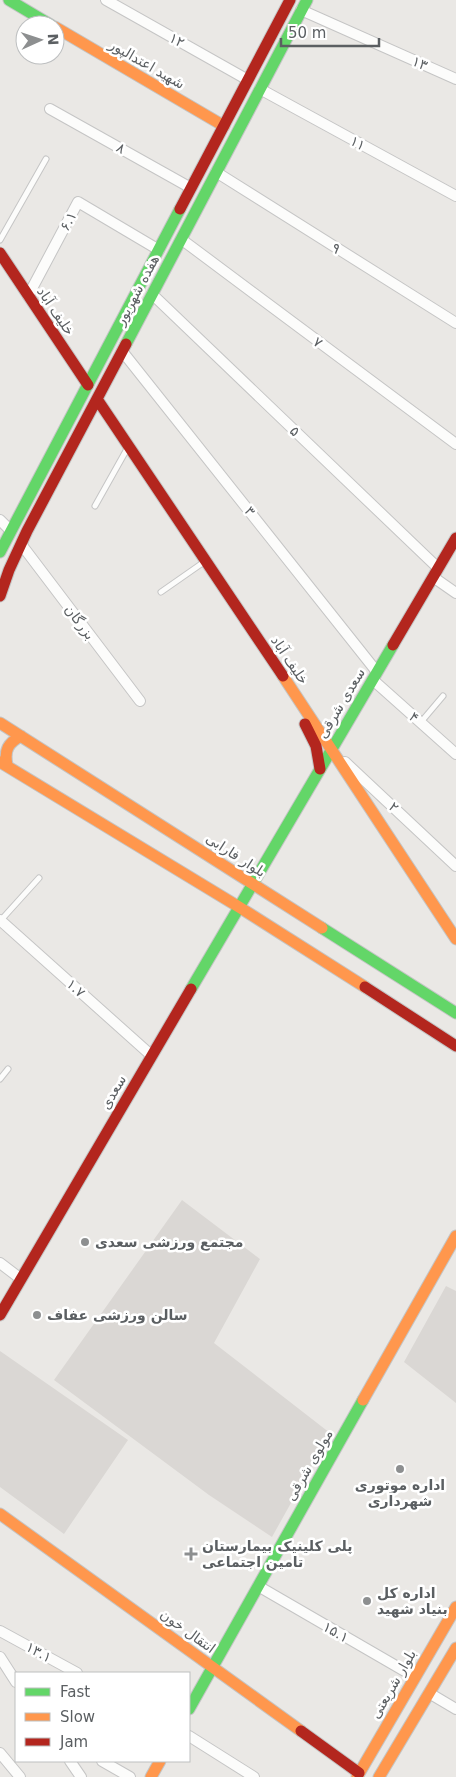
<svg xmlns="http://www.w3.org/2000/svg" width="456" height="1777" viewBox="0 0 456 1777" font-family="'DejaVu Sans','Noto Sans Arabic',sans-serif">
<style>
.education{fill:#dad7d4}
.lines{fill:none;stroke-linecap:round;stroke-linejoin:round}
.lane-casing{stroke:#c5c5c5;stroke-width:7}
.street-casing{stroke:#c5c5c5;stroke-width:12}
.fast-casing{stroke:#c4c5c5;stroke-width:13}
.slow-casing{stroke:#c4c5c5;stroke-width:13}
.jam-casing{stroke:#c4c5c5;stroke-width:13}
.lane{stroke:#fcfcfb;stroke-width:5}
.street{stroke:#fcfcfb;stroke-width:10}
.fast{stroke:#63d668;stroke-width:11}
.slow{stroke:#ff974d;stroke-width:11}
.jam{stroke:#b3261e;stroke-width:11}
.poi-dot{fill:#8d8f90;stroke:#fff;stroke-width:2}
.labels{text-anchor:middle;stroke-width:5;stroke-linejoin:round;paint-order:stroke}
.street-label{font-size:14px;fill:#5b5f62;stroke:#fff}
.poi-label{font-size:14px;font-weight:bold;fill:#5b5f62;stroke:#fff;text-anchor:start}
</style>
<rect width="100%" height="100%" fill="#eae8e5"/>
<path class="education" d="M182 1200 260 1259 214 1343 330 1433 272 1537 209 1495 54 1380Z
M446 1286 456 1291V1403L404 1362Z
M0 1351 128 1440 64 1534 0 1487Z"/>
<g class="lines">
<g class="lane-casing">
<path id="lane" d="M0 240 46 159
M95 506 127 449
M161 592 204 562
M421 722 443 696
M1 920 39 878
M0 1079 8 1069"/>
</g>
<g class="street-casing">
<path id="street" d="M106 0 248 80
M301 10 456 79
M260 89 456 196
M50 109 191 188
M216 172 456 323
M181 239 456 444
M152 294 438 568
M28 296 78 202 159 250
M122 351 377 672
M0 520 11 531
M21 544 140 701
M433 577 456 593
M373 680 456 754
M345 762 456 866
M0 920 152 1056
M0 1263 21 1279
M258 1586 415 1677
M0 1631 77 1673
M0 1657 16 1682
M429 1693 456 1709
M189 1736 254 1777
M0 1753 20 1777
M70 1761 81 1777
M102 1761 130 1777"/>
</g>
<g class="fast-casing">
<path id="fast" d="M9 0 51 25
M126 344 307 0
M0 552 180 209
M322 928 456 1013
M191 989 393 645
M189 1709 363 1400"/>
</g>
<g class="slow-casing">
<path id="slow" d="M55 27 224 126
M283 676 456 939
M0 723 322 928
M0 762 239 907 365 987
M7 765C4 750 8 743 21 736
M363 1400 456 1236
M0 1514 301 1731
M151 1777 160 1761
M357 1777 456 1607
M379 1777 456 1648"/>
</g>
<g class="jam-casing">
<path id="jam" d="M180 209 290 0
M0 253 88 385
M97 399 283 676
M0 596 9 570 27 531 126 344
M393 645 456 538
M305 724 316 746 320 769
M365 987 456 1046
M0 1315 191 989
M301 1731 359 1773"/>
</g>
<use href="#lane" class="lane"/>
<use href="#street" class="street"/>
<use href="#fast" class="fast"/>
<use href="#slow" class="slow"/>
<use href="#jam" class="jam"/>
</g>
<g class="poi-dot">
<circle cx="85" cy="1242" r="5"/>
<circle cx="37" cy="1315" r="5"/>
<circle cx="400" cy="1469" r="5"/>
<path d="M188.5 1546.5h5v5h5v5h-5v5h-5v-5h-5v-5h5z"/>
<circle cx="367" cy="1601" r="5"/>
</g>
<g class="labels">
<g class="street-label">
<text transform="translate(177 40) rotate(29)" y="5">۱۲</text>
<text transform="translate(420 63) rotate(24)" y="5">۱۳</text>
<text transform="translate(147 64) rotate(30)" y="5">شهید اعتدالپور</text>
<text transform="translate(358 143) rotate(29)" y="5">۱۱</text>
<text transform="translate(121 148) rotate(29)" y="5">۸</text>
<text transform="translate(68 221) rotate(-62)" y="5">۶.۱</text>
<text transform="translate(336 248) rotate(32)" y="5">۹</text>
<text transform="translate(137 290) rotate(-62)" y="5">هفده شهریور</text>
<text transform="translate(56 311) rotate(56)" y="5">خلیف آباد</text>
<text transform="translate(318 342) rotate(37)" y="5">۷</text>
<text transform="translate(295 431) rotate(44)" y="5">۵</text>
<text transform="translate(250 511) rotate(52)" y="5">۳</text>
<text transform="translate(80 622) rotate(53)" y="5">بزرگان</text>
<text transform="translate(290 660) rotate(56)" y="5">خلیف آباد</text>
<text transform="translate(341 703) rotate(-59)" y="5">سعدی شرقی</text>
<text transform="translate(414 717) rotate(41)" y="5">۴</text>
<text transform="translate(394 807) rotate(43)" y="5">۲</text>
<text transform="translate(236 855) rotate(33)" y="5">بلوار فارابی</text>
<text transform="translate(76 988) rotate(42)" y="5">۱.۷</text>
<text transform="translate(113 1092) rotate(-60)" y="5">سعدی</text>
<text transform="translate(309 1465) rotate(-60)" y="5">مولوی شرقی</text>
<text transform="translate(188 1631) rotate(36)" y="5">انتقال خون</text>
<text transform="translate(336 1632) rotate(30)" y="5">۱۵.۱</text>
<text transform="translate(39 1652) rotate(29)" y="5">۱۳.۱</text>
<text transform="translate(393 1684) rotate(-60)" y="5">بلوار شریعتی</text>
</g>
<g class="poi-label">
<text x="95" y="1247">مجتمع ورزشی سعدی</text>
<text x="47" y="1320">سالن ورزشی عفاف</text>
<text x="400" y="1490" text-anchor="middle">اداره موتوری<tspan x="400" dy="16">شهرداری</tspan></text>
<text x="202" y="1551">پلی کلینیک بیمارستان<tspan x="202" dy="16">تامین اجتماعی</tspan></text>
<text x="377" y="1598">اداره کل<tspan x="377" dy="16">بنیاد شهید</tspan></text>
</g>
</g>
<rect x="15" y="1672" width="175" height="90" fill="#ffffff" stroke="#bdbfc0"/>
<rect x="25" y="1688" width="25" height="8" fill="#63d668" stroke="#bdbfc0"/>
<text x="60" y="1697" font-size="15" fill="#5b5f62">Fast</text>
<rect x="25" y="1713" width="25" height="8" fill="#ff974d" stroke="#bdbfc0"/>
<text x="60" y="1722" font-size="15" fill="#5b5f62">Slow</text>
<rect x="25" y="1738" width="25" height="8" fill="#b3261e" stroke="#bdbfc0"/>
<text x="60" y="1747" font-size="15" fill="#5b5f62">Jam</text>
<g transform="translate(40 40) rotate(87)"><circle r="24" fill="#ffffff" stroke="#bdbfc0"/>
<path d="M0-4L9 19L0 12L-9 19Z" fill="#8d8f90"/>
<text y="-8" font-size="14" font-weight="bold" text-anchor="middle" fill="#5b5f62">N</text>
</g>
<path d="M281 38v8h98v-8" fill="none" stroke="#5b5f62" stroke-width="2.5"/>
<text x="288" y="38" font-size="15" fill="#5b5f62" stroke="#ffffff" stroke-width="4" paint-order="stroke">50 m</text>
</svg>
